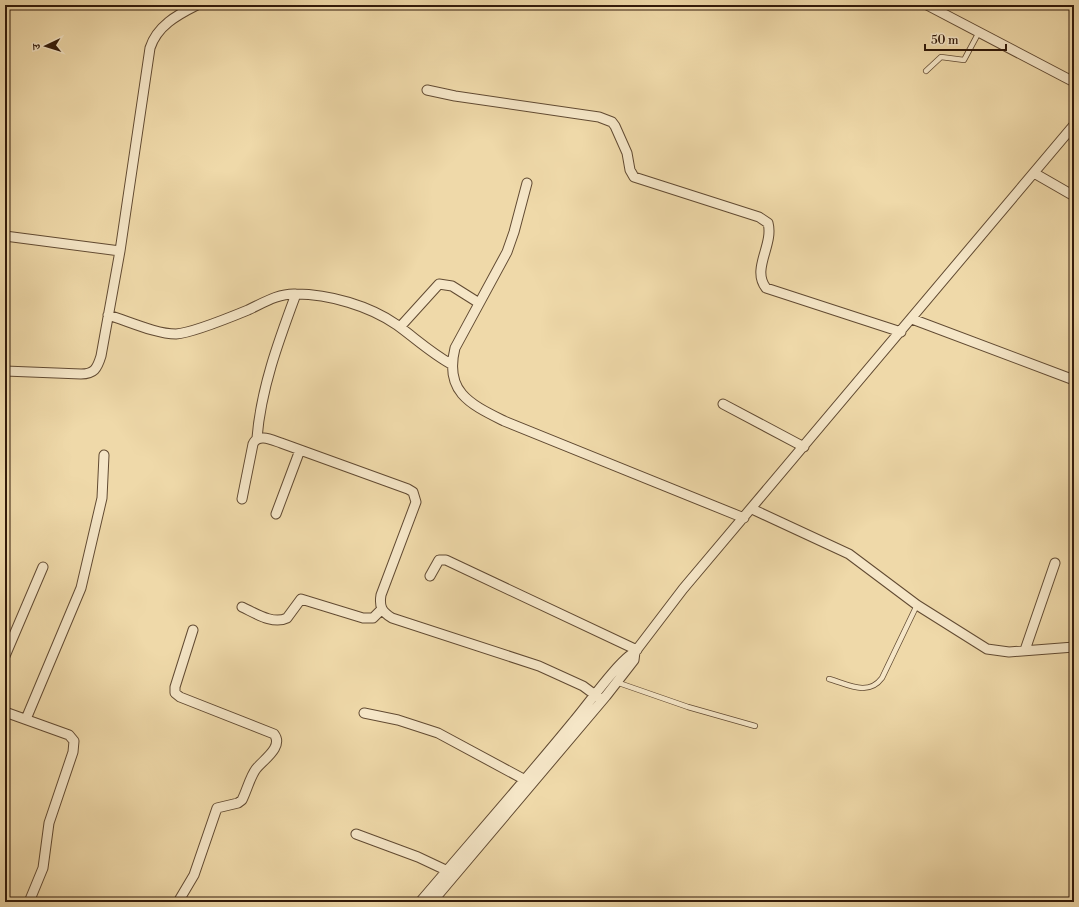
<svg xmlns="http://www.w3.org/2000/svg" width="1079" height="907" viewBox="0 0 1079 907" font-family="'Libre Bodoni','Noto Serif Devanagari',serif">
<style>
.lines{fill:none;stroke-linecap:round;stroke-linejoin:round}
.lane-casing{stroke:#614a32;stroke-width:6}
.street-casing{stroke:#614a32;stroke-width:11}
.lane{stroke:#f5e6c7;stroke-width:4.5}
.street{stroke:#f5e6c7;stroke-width:9}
</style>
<rect width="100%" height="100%" fill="#efd9a9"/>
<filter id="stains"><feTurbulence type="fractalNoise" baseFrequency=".005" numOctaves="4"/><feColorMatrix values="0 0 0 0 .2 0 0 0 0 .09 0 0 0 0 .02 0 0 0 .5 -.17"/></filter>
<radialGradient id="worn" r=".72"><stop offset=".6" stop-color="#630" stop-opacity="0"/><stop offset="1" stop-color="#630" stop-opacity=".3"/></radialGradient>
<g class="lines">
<g class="lane-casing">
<path id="lane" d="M926 71 941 57 964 60 979 32
M829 679C847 684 868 697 882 678L917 605
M616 682 688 707 755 726"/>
</g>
<g class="street-casing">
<path id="street" d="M927 5 1074 82
M427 90 455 96 599 117 612 122 615 126 627 153 630 170 634 177 759 217 768 223C774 245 751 269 766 288L901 332
M1034 173 1074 196
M527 183 514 232 507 252 455 348C444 392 470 404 504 421L744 518
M5 236 120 251
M108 315C128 321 156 334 176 334 192 333 231 317 248 310 263 303 279 293 296 294 329 294 370 306 397 325 415 338 431 353 451 364
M912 319 1074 380
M400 327 439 284 452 286 479 303
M5 371 81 374C94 374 97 369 101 356L120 251 150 48C157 26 177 15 197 5
M723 404 804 447
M257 438C261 388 279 340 296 294
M242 499 253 444C258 433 272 440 281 443L408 489 413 492 416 502 381 595C379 607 382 612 392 618L539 666 583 686 602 700
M752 509 849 554 917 605 987 649 1009 652 1074 647
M276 514 300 450
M430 576 439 560H446L637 650
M242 607C255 613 273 625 287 618L301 599 363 618H373L381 610
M1025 650 1055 563
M5 656 43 567
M5 712 69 735 74 741 73 752 49 823 43 868 29 902
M364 713 398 720 438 733 529 782
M26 719 81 588 102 498 104 455
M356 834 418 857 452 873
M178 902 194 875 217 808 238 803 242 800C247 790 250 777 256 769 263 760 284 747 274 734L180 697 175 693V687L193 630
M420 902C471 842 523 783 573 722 587 706 619 660 635 652L683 589 1074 125
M432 902 606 696 634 660 635 652"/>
</g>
<use href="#lane" class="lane"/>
<use href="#street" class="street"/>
</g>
<rect width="1079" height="907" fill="none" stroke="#efd9a9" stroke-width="20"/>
<rect x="6" y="6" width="1067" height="895" fill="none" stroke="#321a0a" stroke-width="2"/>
<rect x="10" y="10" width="1059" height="887" fill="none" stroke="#321a0a"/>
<g transform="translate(46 46) rotate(266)" stroke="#f5e6c7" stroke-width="3" paint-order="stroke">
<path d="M0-3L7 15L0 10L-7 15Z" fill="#321a0a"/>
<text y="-6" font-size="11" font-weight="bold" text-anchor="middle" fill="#321a0a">उ</text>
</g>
<path d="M925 44v6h81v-6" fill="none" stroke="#321a0a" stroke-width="2"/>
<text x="931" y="44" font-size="12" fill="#321a0a" stroke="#f5e6c7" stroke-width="3" paint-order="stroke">50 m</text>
<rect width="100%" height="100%" filter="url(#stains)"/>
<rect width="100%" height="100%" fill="url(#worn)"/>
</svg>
